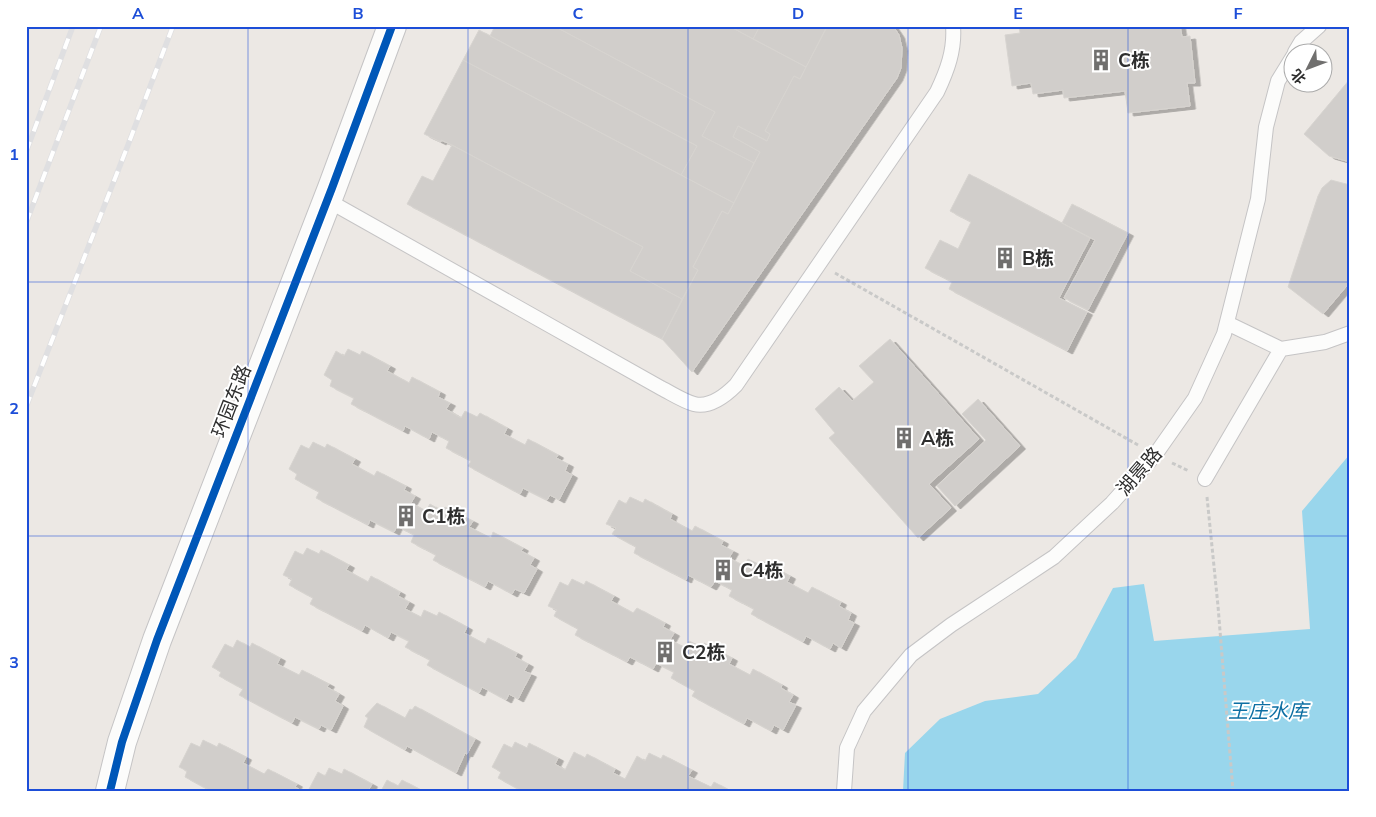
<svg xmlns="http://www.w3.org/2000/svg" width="1376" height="817" viewBox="0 0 1376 817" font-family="Mulish,'Noto Sans SC',sans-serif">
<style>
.water{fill:#99d6ec}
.building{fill:#d1cecb;stroke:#d7d4d0;filter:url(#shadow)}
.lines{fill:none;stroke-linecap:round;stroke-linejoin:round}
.service-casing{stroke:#c5c4c5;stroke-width:16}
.tertiary-casing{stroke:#c5c4c5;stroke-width:30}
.path{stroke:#c9c9c8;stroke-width:3;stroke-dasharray:4 2.5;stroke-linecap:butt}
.service{stroke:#fcfcfb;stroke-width:14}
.tertiary{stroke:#fcfcfb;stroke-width:28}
.rail-casing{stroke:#dfdfe1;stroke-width:5.5}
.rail{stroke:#fff;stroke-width:4;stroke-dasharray:11;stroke-linecap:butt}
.cycleway-casing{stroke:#fff;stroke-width:11}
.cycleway{stroke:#0057b8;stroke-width:8}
.grid{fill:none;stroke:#1d4ed8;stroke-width:1;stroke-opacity:0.55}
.labels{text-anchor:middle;stroke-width:4;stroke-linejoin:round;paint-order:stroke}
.poi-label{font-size:19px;font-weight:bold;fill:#2e2e2e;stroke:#fff;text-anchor:start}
.street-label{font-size:19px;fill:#2e2e2e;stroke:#fff}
.water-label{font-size:20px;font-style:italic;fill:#0d6fa3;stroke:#fff}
.neatline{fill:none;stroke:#1d4ed8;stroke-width:2}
.grid-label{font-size:16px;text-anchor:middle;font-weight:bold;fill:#1d4ed8}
</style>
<defs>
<filter id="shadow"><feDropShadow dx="5.5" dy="3" stdDeviation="0" flood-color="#0004"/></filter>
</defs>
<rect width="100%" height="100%" fill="#ece8e4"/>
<path class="water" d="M1350 454V791H903L905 753 940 719 985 701 1038 694 1076 658 1113 588 1144 584 1154 641 1310 629 1302 511Z"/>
<path class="building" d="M495 26H554L715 112 702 136 754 163 734 203 681 175 697 146 490 36Z
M554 26H729L806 67 800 79 794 76 765 131 770 134 767 141 738 126 733 137 760 152 754 163 702 136 715 112Z
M729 26H760L753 39Z
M760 26H822L826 29 806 67 753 39Z
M827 26H893L899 35 902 48 901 68 897 78 692 372 662 339 698 270 693 267 722 211 728 214 760 152 733 137 738 126 767 141 770 134 765 131 794 76 800 79Z
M1019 26H1180L1182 37 1190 36 1195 83H1187L1190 106 1128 113 1125 91 1064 98 1063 90 1033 94 1031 83 1012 86 1005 35 1020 33Z
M479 30 697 146 681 175 463 60Z
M463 60 734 203 728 214 722 211 693 267 698 270 682 299 630 271 643 247 452 145 441 140V142L424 134Z
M1350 79V162L1329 156 1304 134Z
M452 145 643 247 630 271 682 299 662 339 407 204 422 176 433 181Z
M969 174 1090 238 1059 298 1087 312 1067 351 949 289 952 282 925 268 940 240 958 249 971 222 950 211Z
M1331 180 1350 185V282L1323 314 1288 287 1318 196 1322 188Z
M1072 204 1128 233 1088 310 1064 298 1095 240 1062 223Z
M890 339 979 439 929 484 951 508 918 538 829 438 835 433 815 409 839 387 852 401 874 382 859 366Z
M348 349 360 355 362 351 390 366 387 371 409 383 412 377 440 392 438 397 450 403 446 409 461 418 465 411 477 417 480 413 507 428 504 434 525 445 528 439 558 455 556 458 568 464 565 471 572 475 559 500 550 495 547 500 523 488 520 494 468 466 471 461 446 448 449 441 432 432 429 439 405 426 403 431 351 404 354 398 330 386 332 380 324 375 336 351 344 356Z
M978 399 1020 446 955 506 937 486 986 440 962 414Z
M313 442 325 448 327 444 355 459 352 464 374 476 377 471 406 486 404 490 415 496 411 503 426 511 430 504 442 511 445 507 473 521 469 527 491 538 493 532 523 548 521 551 534 558 530 565 537 569 524 593 515 589 512 594 488 581 485 587 433 560 436 555 411 542 414 535 397 526 394 532 370 520 368 525 316 498 319 492 295 479 297 474 289 469 301 445 309 449Z
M630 497 643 503 645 499 672 514 670 519 692 531 695 526 723 541 721 545 733 551 729 558 744 566 748 559 760 565 762 561 790 576 787 582 808 593 812 587 841 602 839 606 851 613 848 620 854 623 841 648 833 643 830 649 806 636 803 642 751 614 754 609 729 596 732 590 715 581 711 587 688 575 686 580 634 553 636 547 612 534 616 528 606 524 619 500 626 504Z
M307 548 319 554 321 550 349 565 346 570 368 582 371 576 400 592 398 596 409 602 405 609 421 617 424 610 437 616 439 612 467 627 464 633 485 644 488 638 517 653 515 657 528 664 524 671 531 674 518 699 509 694 506 700 482 687 479 693 427 665 430 660 405 647 409 641 391 632 388 638 365 625 362 631 310 604 313 598 289 585 292 579 283 575 295 551 303 555Z
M572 579 584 585 586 581 614 596 611 601 633 613 637 608 665 623 663 627 674 633 670 640 686 648 689 641 702 647 704 643 732 658 729 664 750 675 753 669 782 685 781 688 793 695 789 702 796 705 783 730 774 725 771 731 747 718 744 724 692 696 695 691 671 678 674 672 656 663 653 669 630 657 627 662 575 635 578 629 554 616 557 610 548 606 560 582 568 586Z
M237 640 250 647 252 643 280 658 277 664 299 675 302 670 329 684 327 687 339 694 335 701 343 706 331 730 321 725 319 729 295 717 292 723 239 695 243 689 219 676 221 672 212 667 225 644 233 648Z
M377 703 405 718 410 709 412 710 415 706 475 739 467 754 465 753 456 773 407 746 405 750 364 727 368 718 365 716Z
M203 740 217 747 219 743 246 757 243 763 264 774 268 769 297 784 295 787 302 791H209V790L185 777 187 771 179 767 191 743 200 747Z
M515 742 527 748 529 743 558 758 555 764 565 770 574 752 585 758 587 754 615 769 613 773 625 779 637 756 645 761 649 753 661 759 663 755 692 770 688 776 711 787 714 782 731 791H635L632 789 631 791H522L498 778 501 772 492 767 504 744 512 748Z
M329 768 342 774 344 769 372 784 368 791H308L318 772 325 776Z
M387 780 398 786 402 780 423 791H381Z"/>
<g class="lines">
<g class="service-casing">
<path id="service" d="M1295 52 1301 42 1319 26
M327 200 661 388C671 393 683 401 694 404 710 408 726 395 736 385L937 92C947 71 955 50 953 26
M1227 323 1281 349
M1205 479 1281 349 1325 342 1350 333
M844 791 847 748 864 711 911 655 951 625 1054 557 1112 503 1155 455 1195 398 1224 334 1258 199 1266 127 1278 81 1294 55"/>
</g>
<g class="tertiary-casing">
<path id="tertiary" d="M110 791 122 742 157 640 332 188 392 26"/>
</g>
<path class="path" d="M835 273 1138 445
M1172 463 1189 471
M1207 497 1218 606 1233 791"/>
<use href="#service" class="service"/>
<use href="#tertiary" class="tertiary"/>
<g class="rail-casing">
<path id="rail" d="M26 152 73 26
M26 223 101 26
M26 407 128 145 173 26"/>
</g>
<use href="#rail" class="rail"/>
<g class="cycleway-casing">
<path id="cycleway" d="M110 791 122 742 157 640 332 188 392 26"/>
</g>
<use href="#cycleway" class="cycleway"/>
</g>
<path class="grid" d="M248 26V791M468 26V791M688 26V791M908 26V791M1128 26V791M26 282H1350M26 536H1350"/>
<defs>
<g id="building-bare" transform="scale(1.725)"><path d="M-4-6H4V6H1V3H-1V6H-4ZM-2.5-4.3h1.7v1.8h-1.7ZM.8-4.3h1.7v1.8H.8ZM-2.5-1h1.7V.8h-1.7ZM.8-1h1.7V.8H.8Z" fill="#706f6e" stroke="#fff" stroke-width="2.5" paint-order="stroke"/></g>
</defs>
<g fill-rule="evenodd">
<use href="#building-bare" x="1101" y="60"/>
<use href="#building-bare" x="1005" y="258"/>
<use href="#building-bare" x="904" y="438"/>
<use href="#building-bare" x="406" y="516"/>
<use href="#building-bare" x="723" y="570"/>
<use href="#building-bare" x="665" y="652"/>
</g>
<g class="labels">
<g class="poi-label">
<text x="1118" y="67">C栋</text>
<text x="1022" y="265">B栋</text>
<text x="921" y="445">A栋</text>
<text x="422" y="523">C1栋</text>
<text x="740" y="577">C4栋</text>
<text x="682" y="659">C2栋</text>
</g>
<g class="street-label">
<text transform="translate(231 401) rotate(-69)" y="7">环园东路</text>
<text transform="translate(1139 471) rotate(-49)" y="7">湖景路</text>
</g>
<g class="water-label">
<text x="1268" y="718">王庄水库</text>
</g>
</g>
<rect width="1376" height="817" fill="none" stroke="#ffffff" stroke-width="55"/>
<g transform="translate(1308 68) rotate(228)"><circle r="24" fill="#ffffff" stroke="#ababab"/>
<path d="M0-4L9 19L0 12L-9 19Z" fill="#706f6e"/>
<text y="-8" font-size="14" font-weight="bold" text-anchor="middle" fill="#2e2e2e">北</text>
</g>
<rect x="28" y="28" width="1320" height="762" class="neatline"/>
<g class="grid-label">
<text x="138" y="19">A</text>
<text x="358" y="19">B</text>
<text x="578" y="19">C</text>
<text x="798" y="19">D</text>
<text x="1018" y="19">E</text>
<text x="1238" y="19">F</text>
<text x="14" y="160">1</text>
<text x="14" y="414">2</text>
<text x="14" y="668">3</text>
</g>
</svg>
